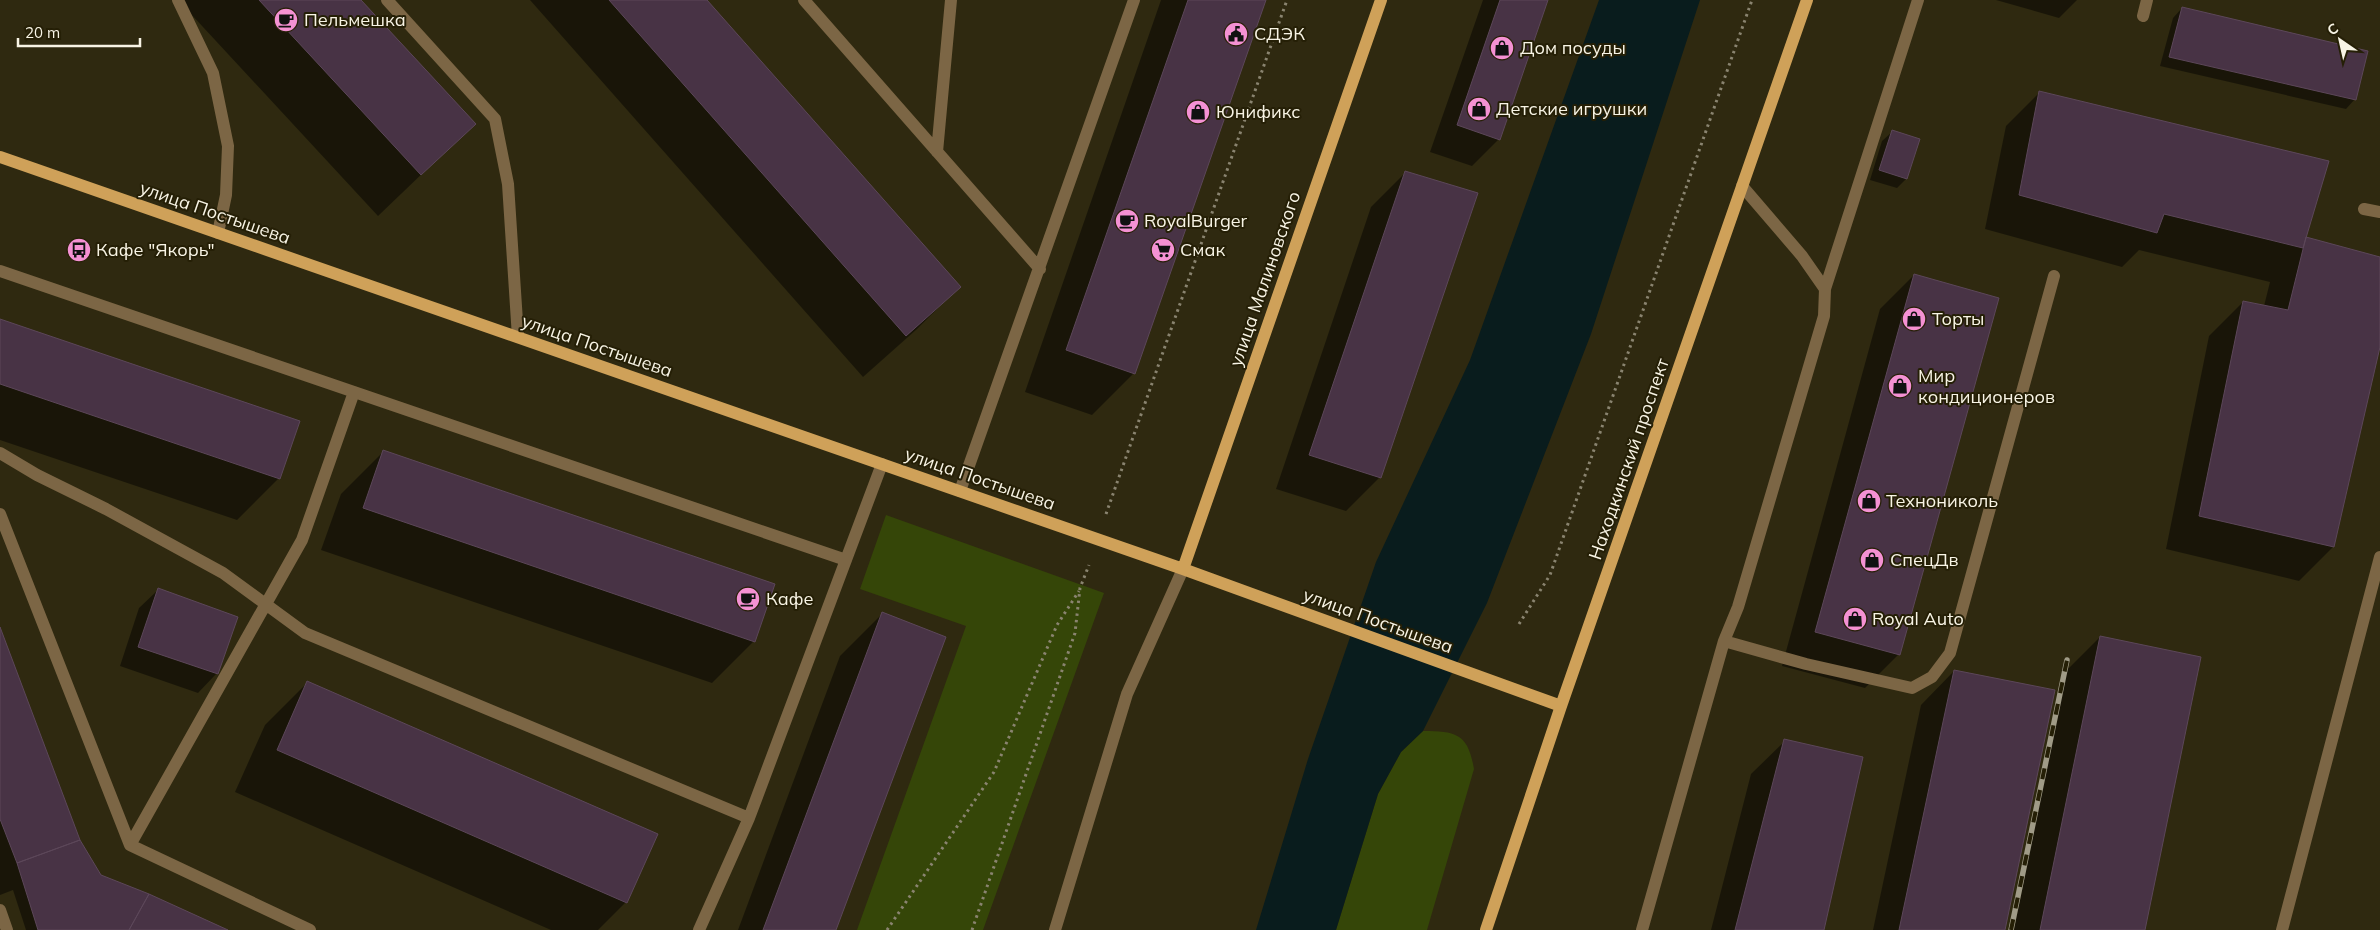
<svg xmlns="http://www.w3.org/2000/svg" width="2380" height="930" viewBox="0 0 2380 930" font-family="Mulish,sans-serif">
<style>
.green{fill:#354608}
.water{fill:#091c1d}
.shadow{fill:#0007}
.building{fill:#483345;stroke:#5c4759}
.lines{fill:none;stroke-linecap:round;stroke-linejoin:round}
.path{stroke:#8a8470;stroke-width:3;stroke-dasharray:2.5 4;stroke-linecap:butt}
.minor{stroke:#7c6645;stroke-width:12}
.major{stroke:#cfa159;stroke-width:12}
.rail-casing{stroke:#a09b87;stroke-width:5.5}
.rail{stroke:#251f06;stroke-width:4;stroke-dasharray:11;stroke-linecap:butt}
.labels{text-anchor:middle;stroke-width:4;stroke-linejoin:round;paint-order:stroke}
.poi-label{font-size:18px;fill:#f8f4e5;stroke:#251f06;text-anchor:start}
.street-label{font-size:18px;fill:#f8f4e5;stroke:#251f06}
</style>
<rect width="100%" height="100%" fill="#2f2910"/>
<path class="green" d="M886 515 1104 593 983 930H857L966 626 860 589Z
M1423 731C1457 731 1468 734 1474 769L1427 930H1336L1378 794 1401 752Z"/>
<path class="water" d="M1599 0H1700L1591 334 1487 603 1423 731 1401 752 1378 794 1336 930H1256L1308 759 1376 562 1470 360Z"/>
<path class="shadow" d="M178 0H359L474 124 378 216Z
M530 0H705L959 287 917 329 863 377Z
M1161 0H1264L1134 373 1092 415 1025 392Z
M1483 0H1547L1499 139 1472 166 1430 152Z
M1996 0H2077L2059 18Z
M2182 8 2355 99 2346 109 2160 66 2173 18Z
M2040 92 2305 238 2380 258V342L2333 547 2299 581 2166 549 2209 336 2243 302 2264 306 2270 282 2139 250 2122 267 1985 229 2006 126Z
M1892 132 1906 179 1897 188 1870 180 1882 141Z
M1405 173 1380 477 1346 511 1276 489 1371 207Z
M1914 275 1899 654 1865 688 1782 666 1880 309Z
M0 320 279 478 237 520 0 440Z
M383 452 754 641 712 683 321 550 341 494Z
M159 589 217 673 198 693 120 666 139 608Z
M882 614 835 930H738L840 656Z
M0 631 78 840 101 876 225 930H26L13 890 0 895Z
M2100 637 2144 930H2014L2066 671Z
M1954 671 2003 930H1873L1921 705Z
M307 683 626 902 598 930H551L235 792 265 725Z
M1785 741 1822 930H1711L1751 774Z"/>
<path class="building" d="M259 0H361L476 124 421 175Z
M609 0H707L961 287 906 336Z
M1188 0H1266L1135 374 1066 350Z
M1500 0H1548L1500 140 1457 125Z
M2182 7 2368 51 2356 100 2169 57Z
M2039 91 2329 161 2303 248 2164 214 2157 233 2019 195Z
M1892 130 1920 139 1907 179 1879 170Z
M1405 171 1478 193 1381 478 1309 455Z
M2306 237 2380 257V347L2334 547 2199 516 2243 301 2288 310Z
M1914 274 1999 298 1900 655 1815 632Z
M0 319 300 421 280 479 0 384Z
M383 450 775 584 755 642 363 508Z
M158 588 238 617 218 674 138 647Z
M882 612 946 637 836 930H763Z
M0 627 80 840 17 863 0 819Z
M2100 636 2201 657 2145 930H2040Z
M1954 670 2055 690 2005 930H1899Z
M307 681 658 834 627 903 277 750Z
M1784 739 1863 757 1824 930H1735Z
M80 840 101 875 149 894 129 930H38L17 863Z
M149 894 228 930H129Z"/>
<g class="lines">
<path class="path" d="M1106 514 1287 0
M1519 624 1550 575 1752 0
M887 930 994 772 1057 625 1079 591
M972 930 1075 633 1080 588 1089 565"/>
<path class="minor" d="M178 0 213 73 228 146 226 195 218 233
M387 0 495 119 508 184 518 337
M804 0 1040 269
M2143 16 2147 0
M937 152 951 0
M2364 209 2380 212
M0 271 846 560
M1825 289 1918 0
M0 453 37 475 106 509 223 573 305 633 749 818
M960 491 1134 0
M0 514 130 845 310 930
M1724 641 1806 664 1912 688 1932 677 1950 653 2054 276
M130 845 302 540 354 392
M0 910 7 930
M699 930 749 818 882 464
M1055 930 1127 694 1183 569
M1642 930 1724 641 1738 607 1824 316 1825 289 1802 256 1742 186
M2282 930 2380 557"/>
<path class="major" d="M0 157 1183 569 1561 706
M1183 569 1381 0
M1486 930 1561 706 1807 0"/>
<g class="rail-casing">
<path id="rail" d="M2011 930 2067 660"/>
</g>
<use href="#rail" class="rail"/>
</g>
<defs>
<g id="cafe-disc" transform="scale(1.25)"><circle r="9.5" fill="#f491d3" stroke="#251f06"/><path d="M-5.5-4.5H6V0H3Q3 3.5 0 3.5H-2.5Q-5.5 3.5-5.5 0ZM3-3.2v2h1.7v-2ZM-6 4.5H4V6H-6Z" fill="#111"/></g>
<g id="civic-disc" transform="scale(1.25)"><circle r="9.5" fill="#f491d3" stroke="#251f06"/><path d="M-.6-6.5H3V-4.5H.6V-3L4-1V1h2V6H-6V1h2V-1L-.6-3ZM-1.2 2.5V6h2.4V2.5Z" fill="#111"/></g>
<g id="shop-disc" transform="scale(1.25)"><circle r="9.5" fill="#f491d3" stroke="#251f06"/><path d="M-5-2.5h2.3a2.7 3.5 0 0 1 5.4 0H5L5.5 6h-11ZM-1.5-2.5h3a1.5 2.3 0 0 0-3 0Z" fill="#111"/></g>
<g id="bus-disc" transform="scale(1.25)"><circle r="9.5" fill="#f491d3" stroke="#251f06"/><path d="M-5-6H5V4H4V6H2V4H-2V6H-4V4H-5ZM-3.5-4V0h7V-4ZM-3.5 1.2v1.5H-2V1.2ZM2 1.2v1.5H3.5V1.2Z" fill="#111"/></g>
<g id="supermarket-disc" transform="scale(1.25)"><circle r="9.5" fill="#f491d3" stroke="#251f06"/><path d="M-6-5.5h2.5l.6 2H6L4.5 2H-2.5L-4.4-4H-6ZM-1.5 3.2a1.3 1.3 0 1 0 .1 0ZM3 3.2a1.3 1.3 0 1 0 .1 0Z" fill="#111"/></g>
</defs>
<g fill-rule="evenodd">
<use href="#cafe-disc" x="286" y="20"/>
<use href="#civic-disc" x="1236" y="34"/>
<use href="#shop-disc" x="1502" y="48"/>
<use href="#shop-disc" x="1479" y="109"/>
<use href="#shop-disc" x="1198" y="112"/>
<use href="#cafe-disc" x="1127" y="221"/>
<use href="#bus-disc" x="79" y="250"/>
<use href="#supermarket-disc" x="1163" y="250"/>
<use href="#shop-disc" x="1914" y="319"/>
<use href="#shop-disc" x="1900" y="386"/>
<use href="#shop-disc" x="1869" y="501"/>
<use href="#shop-disc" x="1872" y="560"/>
<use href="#cafe-disc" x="748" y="599"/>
<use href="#shop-disc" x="1855" y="619"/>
</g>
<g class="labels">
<g class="poi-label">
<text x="304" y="26">Пельмешка</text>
<text x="1254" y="40">СДЭК</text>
<text x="1520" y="54">Дом посуды</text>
<text x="1496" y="115">Детские игрушки</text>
<text x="1216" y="118">Юнификс</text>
<text x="1144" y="227">RoyalBurger</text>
<text x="96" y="256">Кафе "Якорь"</text>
<text x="1180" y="256">Смак</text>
<text x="1932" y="325">Торты</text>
<text x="1918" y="382">Мир<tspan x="1918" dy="21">кондиционеров</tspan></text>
<text x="1886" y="507">Технониколь</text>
<text x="1890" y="566">СпецДв</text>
<text x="766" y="605">Кафе</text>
<text x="1872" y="625">Royal Auto</text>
</g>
<g class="street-label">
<text transform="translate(215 213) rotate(19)" y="6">улица Постышева</text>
<text transform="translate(1265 279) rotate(-71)" y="6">улица Малиновского</text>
<text transform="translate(597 346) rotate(19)" y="6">улица Постышева</text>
<text transform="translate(1629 459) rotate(-71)" y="6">Находкинский проспект</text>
<text transform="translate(980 479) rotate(19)" y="6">улица Постышева</text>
<text transform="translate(1378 621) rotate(20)" y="6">улица Постышева</text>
</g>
</g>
<g transform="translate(2340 40) rotate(326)" stroke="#251f06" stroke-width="4" paint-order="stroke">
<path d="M0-4L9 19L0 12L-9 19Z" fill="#f8f4e5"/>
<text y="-8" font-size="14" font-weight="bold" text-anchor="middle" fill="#f8f4e5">С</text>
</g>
<path d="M18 38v8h122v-8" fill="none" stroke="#f8f4e5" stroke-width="2.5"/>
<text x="25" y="38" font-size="15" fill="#f8f4e5" stroke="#251f06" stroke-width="4" paint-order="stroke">20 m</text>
</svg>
